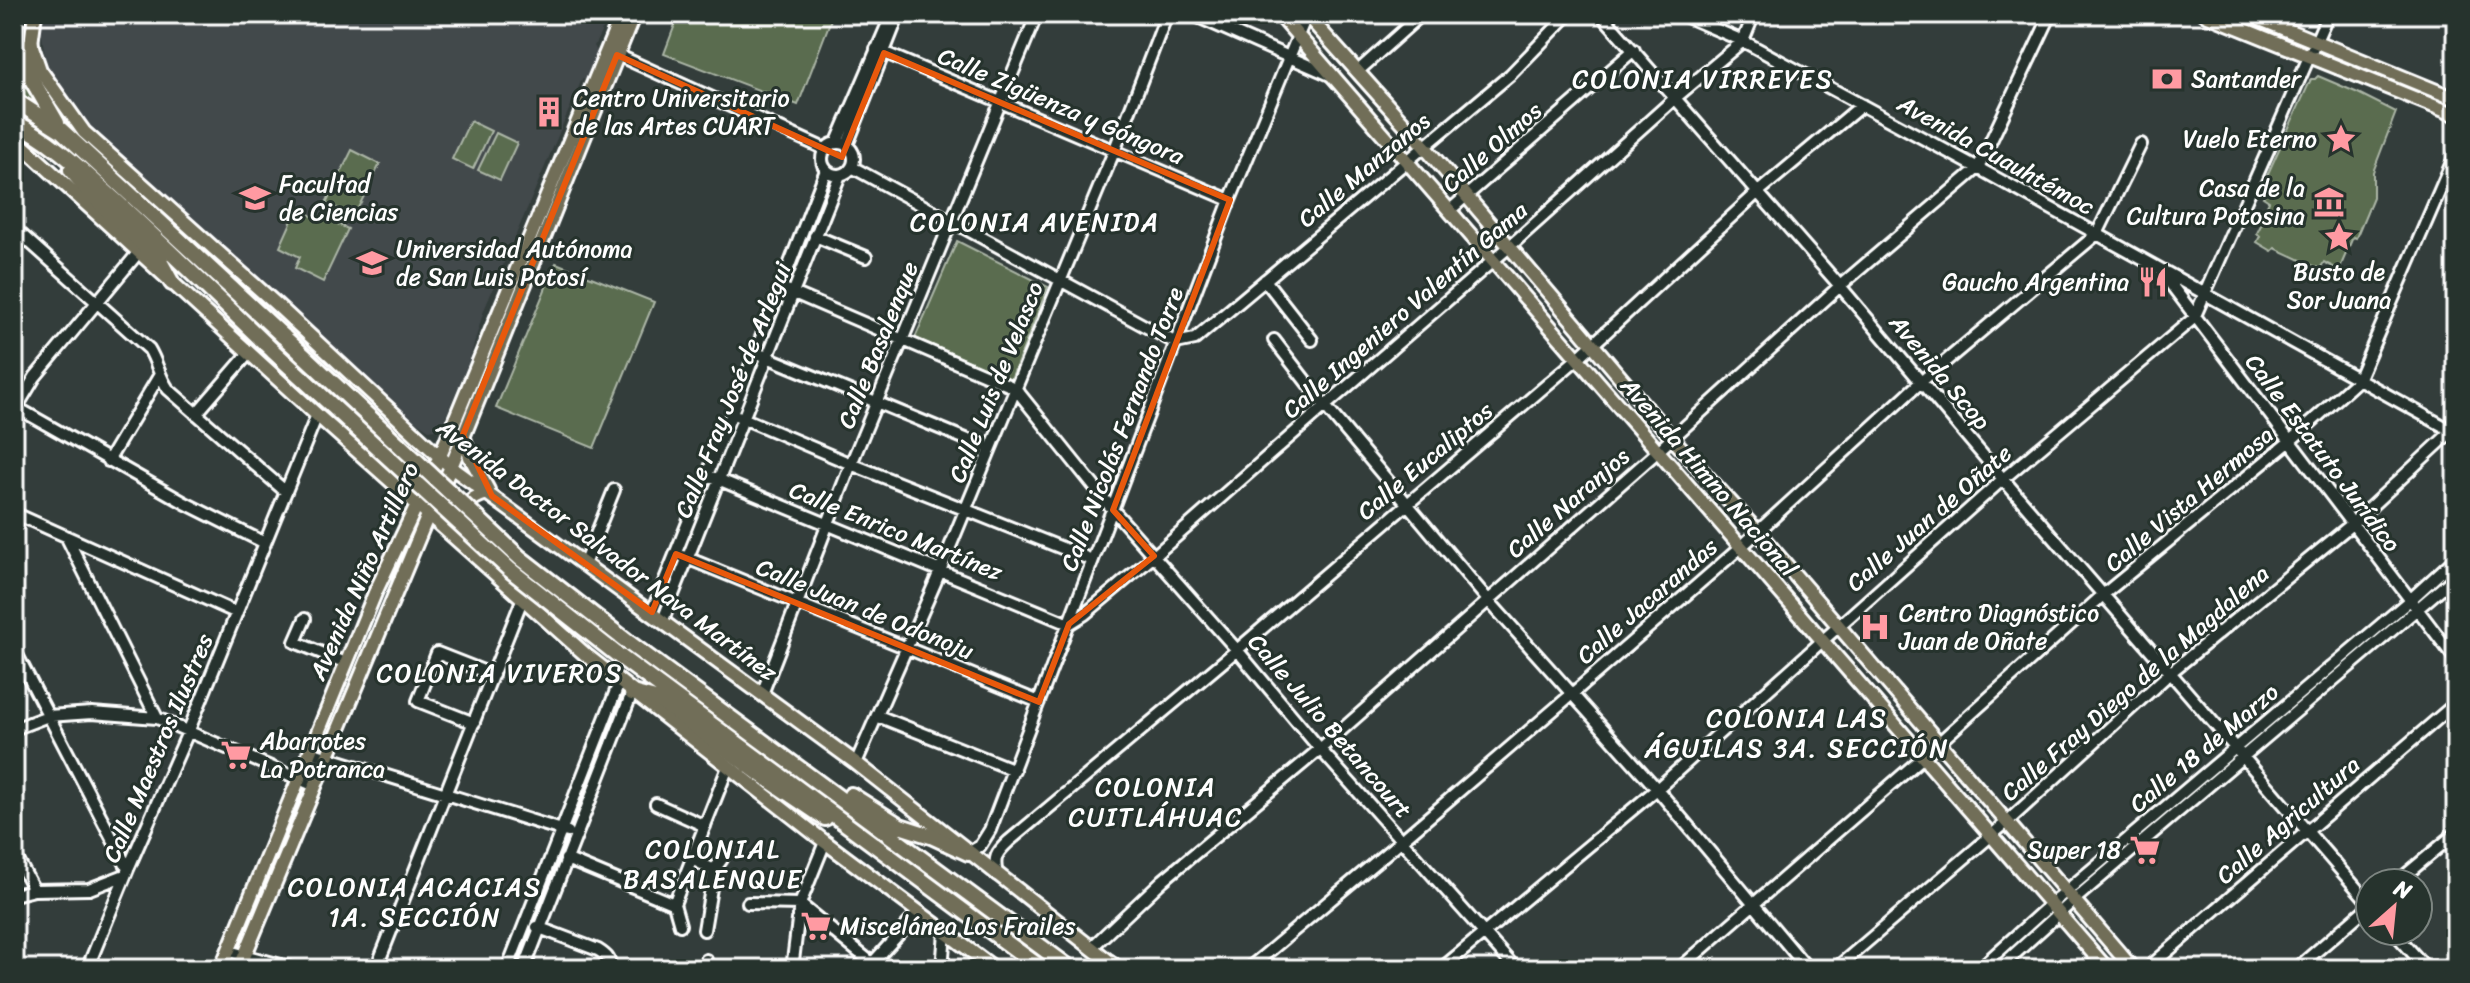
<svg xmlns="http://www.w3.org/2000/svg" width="2470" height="983" viewBox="0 0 2470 983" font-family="Sriracha,sans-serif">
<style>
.built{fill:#43494c}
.green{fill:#5a6c4f;stroke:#acb6a7;stroke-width:2}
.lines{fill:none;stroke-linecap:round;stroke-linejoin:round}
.minor-casing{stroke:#fff;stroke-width:16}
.major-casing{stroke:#fff;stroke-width:18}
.highway-casing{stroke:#fff;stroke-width:20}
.minor{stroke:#26332d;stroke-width:10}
.major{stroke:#716e59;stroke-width:12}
.highway{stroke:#716e59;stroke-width:14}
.highway-bridge-casing{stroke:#fff;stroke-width:20;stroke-linecap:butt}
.highway-bridge{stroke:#716e59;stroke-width:14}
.marked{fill:none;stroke:#e8590c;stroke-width:6;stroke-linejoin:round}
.labels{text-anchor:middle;stroke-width:6;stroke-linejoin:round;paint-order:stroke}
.poi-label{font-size:24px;fill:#fff;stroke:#26332d;text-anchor:start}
.street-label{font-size:24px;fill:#fff;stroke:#26332d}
.neighbourhood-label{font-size:26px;letter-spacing:2px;fill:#fff;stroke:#26332d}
</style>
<rect width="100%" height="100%" fill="#333d3b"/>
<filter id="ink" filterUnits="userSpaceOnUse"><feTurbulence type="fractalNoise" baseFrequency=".0125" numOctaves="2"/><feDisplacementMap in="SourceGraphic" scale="16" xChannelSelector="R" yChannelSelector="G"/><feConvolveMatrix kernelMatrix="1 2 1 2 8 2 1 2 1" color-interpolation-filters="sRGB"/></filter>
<g filter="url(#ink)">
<path class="built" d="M42 14H614L611 23 602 30 594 46 598 53 585 80 582 79 484 310 469 361 442 425 435 429 429 430 402 412 76 112 61 93 46 64 41 29Z"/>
<path class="green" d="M14 14H26L22 47 25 78 50 118 29 100 14 91Z
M679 14H833L798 105 664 54Z
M2318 76 2358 93 2396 112 2373 172V197L2356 238 2353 237 2339 270 2324 262 2320 269 2275 248 2272 251 2257 242 2260 236 2257 233 2270 207 2267 205 2269 201 2263 197 2265 194 2260 191 2311 79H2315Z
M470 121 491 131 473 169 452 159Z
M496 133 517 143 500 180 478 170Z
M352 150 380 164 354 216 326 203Z
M297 209 319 219 321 216 348 229 323 282 295 268 300 257 280 247Z
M957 241 1048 287 1011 379 915 338Z
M556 263 654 302 594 448 496 408Z"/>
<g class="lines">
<g class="minor-casing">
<path id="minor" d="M1191 14 1330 75
M1601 14 1840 286 2003 479 2370 904
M1680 14 1743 41 1978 168 2456 433
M876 49 1230 200
M613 53 825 149
M1357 72 1422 14
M837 142 892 14
M822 159a16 16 0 1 1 32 0a16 16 0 1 1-32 0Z
M847 145 899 14
M852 167 1176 343 1195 339 1510 75 1569 14
M1449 211 1634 50
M14 228 149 349C157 362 159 376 168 389L285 491
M815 236 866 257
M2163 274 2456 660
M1265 280 1312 340
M782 288 1015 388 1113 510 1237 650 1320 749 1516 969
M1274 340 1325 406 1488 600 1657 789 1808 969
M762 355 990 449
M14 406 185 503 265 543
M14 412 35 377 138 253
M196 414 249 353
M738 416 851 464 1092 560
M108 461 159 376
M708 475 1069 624 1085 614 1154 556 1325 406 1509 247 1674 99 1743 41 1754 14
M14 513 237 613
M66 536 157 718
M682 556 1039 702
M585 562 614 490
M652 612 732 413 826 170
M305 619 295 642 346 663
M663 620 840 175
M14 649 128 869
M762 694 851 464 1037 14
M878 716 1014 770
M474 723 418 701 437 653 493 675
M14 729 48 716 92 713 157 718 315 786
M310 752 568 832
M856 763 935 583 1115 149 1167 14
M656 804 705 826
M14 853 34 890
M968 853 980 846 990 830 1230 200 1307 14
M566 859 674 904
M692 859 714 870
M997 875C993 858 996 853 1009 841L1237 650 1577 359 1757 193 1862 105
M2396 883 2456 833
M14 895 34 890 89 889 125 875
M748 903 800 904 873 964
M674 904 728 767
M674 904 680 925
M537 927 598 950C606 955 611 959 610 969
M704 930 714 870 722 859
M2393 931 2427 969
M1091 948 1163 880 1320 749 1657 452 1840 286 1978 168 2051 14
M228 951 296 969
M87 969 128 869 189 730 317 415
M376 969 522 600
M507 969 619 683
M524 969 632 693
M705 969 706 960
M792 969 800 904 825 842
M867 969 919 912
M942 969 945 932
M1248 969 1402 840 1572 694 1741 547 1922 381 2097 234 2141 144
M1441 969 1657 789 2003 479 2194 318 2328 14
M1679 969 1923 757 2104 594 2289 442 2358 380 2456 153
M1835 969 2007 822 2171 672 2352 524 2452 431 2456 422
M1979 969 2051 904 2410 600 2456 558
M1998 969 2074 900 2456 576
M2147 969 2456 703
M2296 969 2370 905"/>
</g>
<g class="major-casing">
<path id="major" d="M35 14 31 44 40 70 84 132 277 305 451 467 856 763 1116 967
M1279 14 2107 969
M1306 14 1424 146 1672 438 1757 531 2133 969
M2205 14 2456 115
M2248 14 2456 99
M14 141 23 146 317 415 586 655 825 842 995 969
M463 435 470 457 488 490
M452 527C460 508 467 499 487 493
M221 969 375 593 440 456 622 14
M239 969 428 515 451 467 634 14
M2448 969 2456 962"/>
</g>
<g class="highway-casing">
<path id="highway" d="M31 44V78L57 123
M14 100 61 130 284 337
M14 122C52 140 84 172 115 200 169 250 221 301 274 352
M71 170 89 192 160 261 172 283
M629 643 1071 969
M619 656 1042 969
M632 693 659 700 763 776 825 818
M851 795 900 826 931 836 968 853
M1110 963 1117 969"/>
</g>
<use href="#minor" class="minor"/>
<use href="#major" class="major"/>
<use href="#highway" class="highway"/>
<g class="highway-bridge-casing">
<path id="highway-bridge" d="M284 337 520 558 629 643
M274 352 509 569 619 656"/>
</g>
<use href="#highway-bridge" class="highway-bridge"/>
</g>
</g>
<path class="marked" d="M884 53 1230 200 1113 510 1154 556 1069 624 1039 702 676 554 652 612 492 496 463 435 617 55 842 157Z"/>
<defs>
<g id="bank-bare" transform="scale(2.4)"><path d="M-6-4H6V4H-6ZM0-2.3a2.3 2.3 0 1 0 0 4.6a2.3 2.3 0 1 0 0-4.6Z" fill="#ff9aa2" stroke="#26332d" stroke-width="2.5" paint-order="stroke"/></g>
<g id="building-bare" transform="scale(2.4)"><path d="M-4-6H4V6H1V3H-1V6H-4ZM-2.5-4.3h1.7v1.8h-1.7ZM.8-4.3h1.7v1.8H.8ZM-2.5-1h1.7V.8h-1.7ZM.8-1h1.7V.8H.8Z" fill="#ff9aa2" stroke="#26332d" stroke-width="2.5" paint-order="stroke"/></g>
<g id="sight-bare" transform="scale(2.4)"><path d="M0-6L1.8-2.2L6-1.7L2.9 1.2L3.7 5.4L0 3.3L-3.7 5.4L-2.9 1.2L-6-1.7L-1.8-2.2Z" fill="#ff9aa2" stroke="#26332d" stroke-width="2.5" paint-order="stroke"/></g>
<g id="university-bare" transform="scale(2.4)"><path d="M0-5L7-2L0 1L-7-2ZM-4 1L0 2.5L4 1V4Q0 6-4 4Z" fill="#ff9aa2" stroke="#26332d" stroke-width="2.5" paint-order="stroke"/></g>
<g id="museum-bare" transform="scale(2.4)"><path d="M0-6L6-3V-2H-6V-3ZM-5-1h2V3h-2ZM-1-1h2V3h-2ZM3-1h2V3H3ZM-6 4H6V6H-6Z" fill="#ff9aa2" stroke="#26332d" stroke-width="2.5" paint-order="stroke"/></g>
<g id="restaurant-bare" transform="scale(2.4)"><path d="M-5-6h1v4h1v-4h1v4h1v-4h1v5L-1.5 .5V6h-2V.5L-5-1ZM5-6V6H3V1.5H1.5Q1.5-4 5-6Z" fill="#ff9aa2" stroke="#26332d" stroke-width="2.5" paint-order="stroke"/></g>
<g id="hospital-bare" transform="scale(2.4)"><path d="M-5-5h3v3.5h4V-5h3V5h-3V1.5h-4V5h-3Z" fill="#ff9aa2" stroke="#26332d" stroke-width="2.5" paint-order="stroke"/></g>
<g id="supermarket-bare" transform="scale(2.4)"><path d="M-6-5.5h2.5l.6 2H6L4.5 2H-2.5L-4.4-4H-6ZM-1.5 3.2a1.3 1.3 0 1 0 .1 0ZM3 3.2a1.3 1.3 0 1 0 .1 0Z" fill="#ff9aa2" stroke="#26332d" stroke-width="2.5" paint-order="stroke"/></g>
</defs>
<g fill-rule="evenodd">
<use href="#bank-bare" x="2167" y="79"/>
<use href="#building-bare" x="549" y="112"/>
<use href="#sight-bare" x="2341" y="139"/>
<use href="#university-bare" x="255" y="198"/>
<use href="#museum-bare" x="2329" y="202"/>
<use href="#sight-bare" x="2339" y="237"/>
<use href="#university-bare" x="372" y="263"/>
<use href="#restaurant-bare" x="2153" y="282"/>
<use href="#hospital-bare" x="1875" y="627"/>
<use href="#supermarket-bare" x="236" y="755"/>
<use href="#supermarket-bare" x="2145" y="850"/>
<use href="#supermarket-bare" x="816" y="926"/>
</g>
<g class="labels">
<g class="poi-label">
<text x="2191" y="87">Santander</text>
<text x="573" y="106">Centro Universitario<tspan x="573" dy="28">de las Artes CUART</tspan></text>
<text x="2317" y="147" text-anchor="end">Vuelo Eterno</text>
<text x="279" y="192">Facultad<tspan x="279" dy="28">de Ciencias</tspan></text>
<text x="2305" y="196" text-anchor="end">Casa de la<tspan x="2305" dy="28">Cultura Potosina</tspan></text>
<text x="396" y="257">Universidad Autónoma<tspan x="396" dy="28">de San Luis Potosí</tspan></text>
<text x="2339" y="280" text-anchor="middle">Busto de<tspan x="2339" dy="28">Sor Juana</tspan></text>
<text x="2129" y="290" text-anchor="end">Gaucho Argentina</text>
<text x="1899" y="621">Centro Diagnóstico<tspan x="1899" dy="28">Juan de Oñate</tspan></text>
<text x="260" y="749">Abarrotes<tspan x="260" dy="28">La Potranca</tspan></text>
<text x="2121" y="858" text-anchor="end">Super 18</text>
<text x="840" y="934">Miscelánea Los Frailes</text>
</g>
<g class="street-label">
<text transform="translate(1061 106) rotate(23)" y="8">Calle Zigüenza y Góngora</text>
<text transform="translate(1492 147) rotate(-41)" y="8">Calle Olmos</text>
<text transform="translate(1996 155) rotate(29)" y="8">Avenida Cuauhtémoc</text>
<text transform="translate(1364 170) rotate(-40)" y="8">Calle Manzanos</text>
<text transform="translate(1405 310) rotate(-41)" y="8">Calle Ingeniero Valentín Gama</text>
<text transform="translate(878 345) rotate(-68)" y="8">Calle Basalenque</text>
<text transform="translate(1940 372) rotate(50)" y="8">Avenida Scop</text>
<text transform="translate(996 382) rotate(-68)" y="8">Calle Luis de Velasco</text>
<text transform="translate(733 390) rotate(-68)" y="8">Calle Fray José de Arlegui</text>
<text transform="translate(1122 429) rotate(-69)" y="8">Calle Nicolás Fernando Torre</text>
<text transform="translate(2323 453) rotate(53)" y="8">Calle Estatuto Jurídico</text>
<text transform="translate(1425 461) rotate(-40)" y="8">Calle Eucaliptos</text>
<text transform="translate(1709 477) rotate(49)" y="8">Avenida Himno Nacional</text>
<text transform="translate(2189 499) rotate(-40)" y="8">Calle Vista Hermosa</text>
<text transform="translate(1568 503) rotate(-41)" y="8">Calle Naranjos</text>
<text transform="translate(1929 518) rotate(-41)" y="8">Calle Juan de Oñate</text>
<text transform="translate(896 531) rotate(22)" y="8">Calle Enrico Martínez</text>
<text transform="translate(607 550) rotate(37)" y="8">Avenida Doctor Salvador Nava Martínez</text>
<text transform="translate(364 571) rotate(-66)" y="8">Avenida Niño Artillero</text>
<text transform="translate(1647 601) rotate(-41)" y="8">Calle Jacarandas</text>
<text transform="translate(865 609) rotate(22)" y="8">Calle Juan de Odonoju</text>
<text transform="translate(2135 683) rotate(-41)" y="8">Calle Fray Diego de la Magdalena</text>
<text transform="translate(1330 726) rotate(49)" y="8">Calle Julio Betancourt</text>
<text transform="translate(158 748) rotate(-67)" y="8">Calle Maestros Ilustres</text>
<text transform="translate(2204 748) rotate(-40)" y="8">Calle 18 de Marzo</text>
<text transform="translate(2288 820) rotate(-41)" y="8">Calle Agricultura</text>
</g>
<g class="neighbourhood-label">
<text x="1703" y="88">COLONIA VIRREYES</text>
<text x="1035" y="231">COLONIA AVENIDA</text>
<text x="500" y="682">COLONIA VIVEROS</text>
<text x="1797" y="727">COLONIA LAS<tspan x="1797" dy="30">ÁGUILAS 3A. SECCIÓN</tspan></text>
<text x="1156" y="796">COLONIA<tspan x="1156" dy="30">CUITLÁHUAC</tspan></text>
<text x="713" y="858">COLONIAL<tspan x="713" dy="30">BASALENQUE</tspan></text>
<text x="415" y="896">COLONIA ACACIAS<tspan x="415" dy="30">1A. SECCIÓN</tspan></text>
</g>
</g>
<rect width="2470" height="983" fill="none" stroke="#26332d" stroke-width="48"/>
<rect x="24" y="24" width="2422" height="935" fill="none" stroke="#fff" stroke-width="3" filter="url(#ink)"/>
<g transform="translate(2394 907) rotate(27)"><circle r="38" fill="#26332d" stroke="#7d8581" stroke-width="2"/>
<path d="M0-6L14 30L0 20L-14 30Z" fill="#ff9aa2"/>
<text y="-12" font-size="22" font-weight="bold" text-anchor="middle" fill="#ffffff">N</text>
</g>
</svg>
